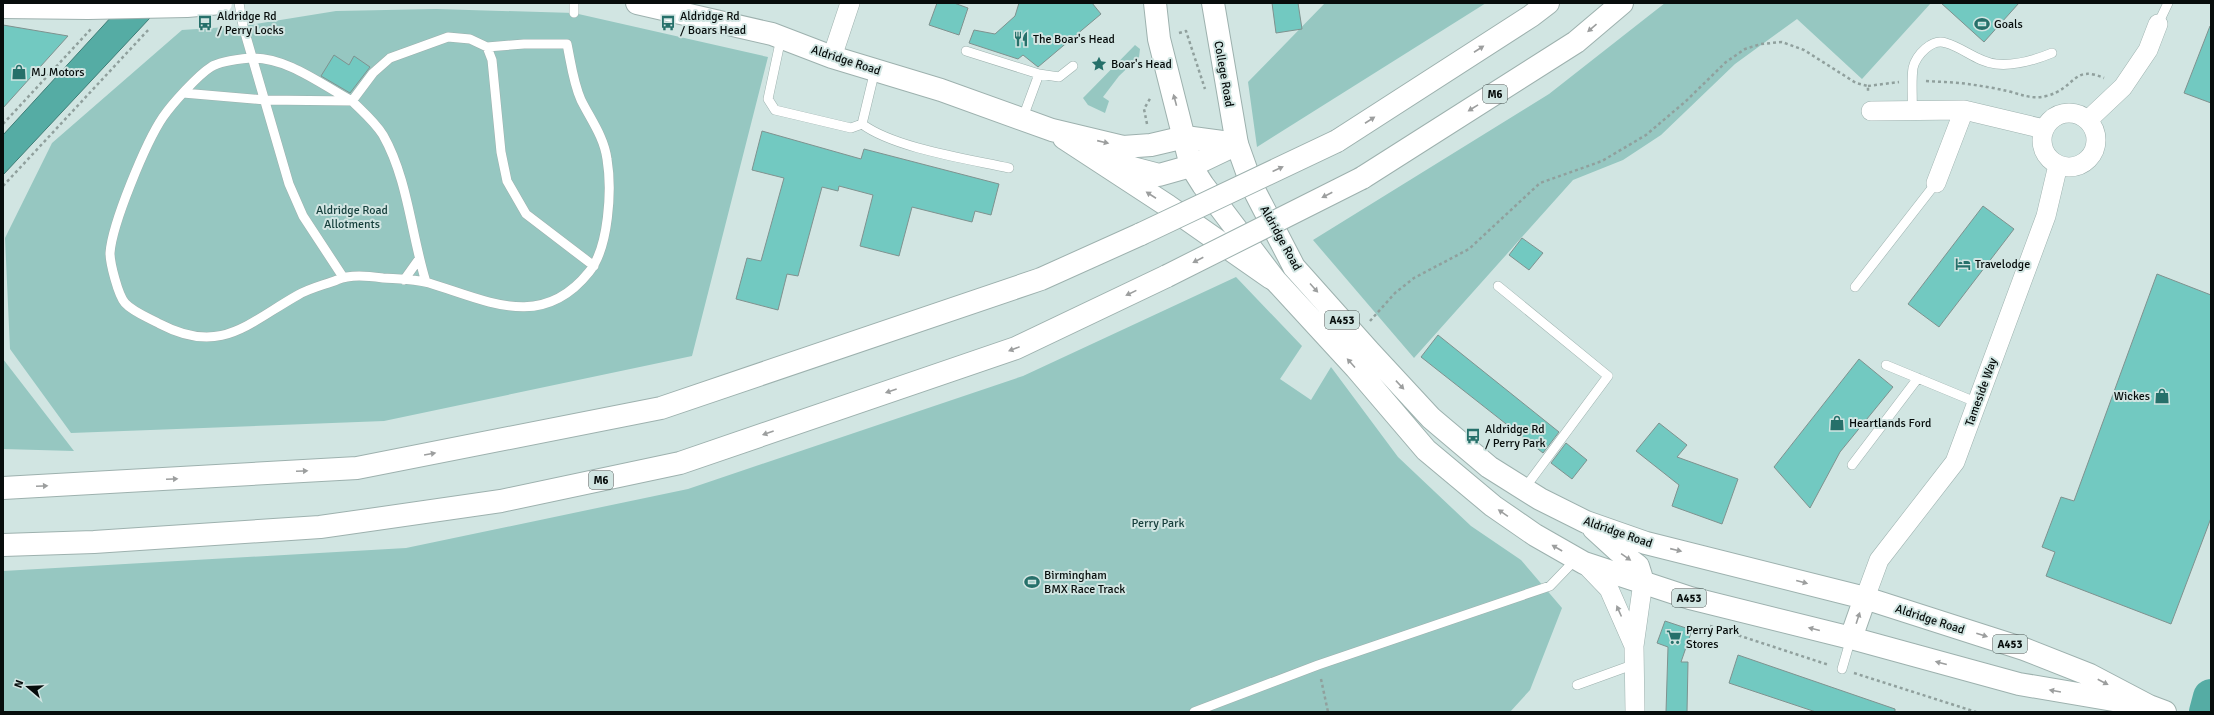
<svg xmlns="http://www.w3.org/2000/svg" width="2214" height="715" viewBox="0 0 2214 715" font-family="Signika,sans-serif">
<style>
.green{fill:#96c7c1}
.water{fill:#55aca4;stroke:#3e7c76}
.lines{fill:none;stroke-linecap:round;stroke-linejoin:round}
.river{stroke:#55aca4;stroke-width:36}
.building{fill:#72c9c1;stroke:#7f928f}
.lane-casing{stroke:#9db1ae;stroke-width:10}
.street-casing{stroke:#9db1ae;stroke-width:20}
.secondary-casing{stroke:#9db1ae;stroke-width:24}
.primary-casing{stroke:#9db1ae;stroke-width:24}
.highway-casing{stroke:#9db1ae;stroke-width:24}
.path{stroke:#90a09d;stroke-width:2.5;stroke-dasharray:3 3;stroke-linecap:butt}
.lane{stroke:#fff;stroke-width:9}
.street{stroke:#fff;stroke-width:19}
.secondary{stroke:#fff;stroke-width:22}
.primary{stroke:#fff;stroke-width:22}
.highway{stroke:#fff;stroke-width:22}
.secondary-bridge-casing{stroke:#9db1ae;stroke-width:24;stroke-linecap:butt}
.highway-bridge-casing{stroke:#9db1ae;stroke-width:24;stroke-linecap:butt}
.secondary-bridge{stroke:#fff;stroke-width:22}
.highway-bridge{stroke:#fff;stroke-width:22}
.oneway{fill:#9c9e9e}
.labels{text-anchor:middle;stroke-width:4;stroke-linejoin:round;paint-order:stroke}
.shield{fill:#d1e5e2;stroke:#444e4c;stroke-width:1}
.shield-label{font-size:11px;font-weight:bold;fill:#070d0c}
.poi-label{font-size:12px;fill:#070d0c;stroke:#d1e5e2;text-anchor:start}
.street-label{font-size:12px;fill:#070d0c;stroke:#d1e5e2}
.park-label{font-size:12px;fill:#153e3b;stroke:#d1e5e2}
</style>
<rect width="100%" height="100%" fill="#d1e5e2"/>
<path class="green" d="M1325 3H1486L1257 147 1248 82Z
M1665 3H1931L1862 79 1797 19 1735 64 1661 135 1623 160 1573 180 1414 358 1313 240 1549 94Z
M436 9 574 13 768 57 692 356 384 421 71 433 10 349 5 238 52 143 182 30 243 26 336 11Z
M1135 45 1140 49 1139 57 1119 76 1103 97 1109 101 1105 113 1088 105 1083 98Z
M1236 277 1302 346 1280 379 1311 400 1331 367 1398 457 1471 526 1521 560 1562 608 1530 690 1510 712H3V571L406 548 688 489 1023 376Z
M3 359 74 451 3 449Z"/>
<path class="water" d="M124 3H164L3 175V135Z"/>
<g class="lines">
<path class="river" d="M2207 712 2211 697"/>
</g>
<path class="building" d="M937 3H954L968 8 959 35 929 25Z
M1019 3H1092L1101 14 1038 67 1023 55 1018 59 969 43 974 30 995 34 1015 16Z
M1272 3H1298L1302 29 1276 33Z
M1941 3H2019L1984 42Z
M3 25 68 36 3 108Z
M2210 26H2211V103L2184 93Z
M334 55 349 65 354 56 370 67 350 93 321 76Z
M762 131 861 159 864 149 999 184 991 215 975 211 972 222 912 207 899 256 860 246 873 195 839 186 838 191 822 187 798 276 787 274 778 310 736 299 747 258 761 261 784 178 752 170Z
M1983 206 2014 229 1939 327 1908 304Z
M1522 238 1543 253 1529 270 1509 255Z
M2157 274 2211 295V518L2171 624 2046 576 2055 552 2042 547 2061 497 2074 501Z
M1438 335 1559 432 1543 453 1421 357Z
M1859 359 1893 387 1840 452 1810 508 1774 467Z
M1659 423 1687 445 1677 457 1738 479 1722 524 1672 506 1679 485 1636 451Z
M1566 443 1587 460 1572 479 1551 463Z
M1665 621 1692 630 1681 662H1688L1687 712H1666L1668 647 1657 643Z
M1738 655 1895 709V712H1816L1729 683Z"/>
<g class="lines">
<g class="lane-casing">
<path id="lane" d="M239 3 243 26 289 184 303 216 343 277
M574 13V3
M2158 24 2168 3
M448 37 470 39 487 47 524 44H567C571 63 573 82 581 100 591 120 604 137 607 159 612 189 609 248 589 272 542 331 488 301 429 283 415 279 398 279 383 278 368 276 350 274 337 280 324 285 310 288 298 295 248 323 221 356 160 324 149 318 133 312 125 303 118 295 110 263 110 253 112 224 146 142 163 117 172 104 198 75 211 67 220 61 241 59 251 58 287 57 322 85 352 101L373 73 390 58Z
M781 38 768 99 775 110 851 128 862 124 875 70
M487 47 492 60 501 152 507 181 526 214 594 266
M966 51 1039 74 1022 120
M1039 74 1059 77 1073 66
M183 93 265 100 352 101C363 112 375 122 383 135 408 179 411 234 426 282
M1912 111C1913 97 1911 82 1913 68 1916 55 1932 38 1946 43 1964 48 1977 62 1996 64 2015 66 2035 60 2052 53
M862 124C894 148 968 159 1009 168
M404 280 419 259
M1498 286 1608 376 1524 489
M1855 287 1936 183
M1886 365 1978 403
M1852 465 1918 378
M1842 669 1851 638
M1577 685 1635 664
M1194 712 1318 665 1550 586 1576 559"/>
</g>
<g class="street-casing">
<path id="street" d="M832 57 850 3
M1871 111 1964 110 2044 129
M2042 140a27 27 0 1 1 54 0a27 27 0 1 1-54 0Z
M2088 120 2123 87 2148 50 2158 24
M1936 183 1964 110
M1584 563 1609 589 1634 646
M1865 598 1879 560 1955 462 2046 216 2058 165
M1635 712 1634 646 1643 582"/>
</g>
<g class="secondary-casing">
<path id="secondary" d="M637 3 772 34 832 57 941 90 1052 130 1123 147 1151 145 1185 137 1237 144
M3 7 88 8
M1064 138 1168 206 1271 278
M1117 164 1159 175 1191 166 1237 144"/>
</g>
<g class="primary-casing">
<path id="primary" d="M1155 3 1159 39 1191 166 1203 185 1275 280 1356 368 1426 450 1493 506 1535 535 1584 563 1690 598 1851 638 2019 684 2149 706
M1213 3 1237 144 1252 186 1294 267 1369 351 1431 418 1489 467 1540 499 1586 522 1646 543 1865 598 2024 649 2090 675 2149 706 2165 712
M1594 529 1617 550 1638 566 1643 582
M1851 638 1865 598"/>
</g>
<g class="highway-casing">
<path id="highway" d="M1337 141 1531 16 1548 3
M1362 178 1576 42 1622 3
M3 488 357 468 661 408 1041 279 1141 234
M3 545 94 542 320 527 501 501 680 463 1016 348 1167 276"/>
</g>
<path class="path" d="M1179 33 1186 31 1205 89
M1926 81C1940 82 1954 82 1968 84 1981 86 1995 88 2007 91 2021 94 2032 100 2046 96 2076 89 2072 64 2104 78
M1868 86 1899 82
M3 124 91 29
M1147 124 1144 109 1151 97
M3 186 150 28
M1370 321 1395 293 1414 278 1469 249 1540 183 1602 161 1646 135 1686 101 1726 62 1745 49 1761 44 1782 42 1804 50 1856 83 1868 86V92
M1710 626 1829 665
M1854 673 1976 712
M1321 679 1328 712"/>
<use href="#lane" class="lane"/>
<use href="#street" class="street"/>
<use href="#secondary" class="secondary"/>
<use href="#primary" class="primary"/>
<use href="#highway" class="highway"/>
<g class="secondary-bridge-casing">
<path id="secondary-bridge" d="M88 8 187 6 221 3"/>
</g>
<g class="highway-bridge-casing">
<path id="highway-bridge" d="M1141 234 1337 141
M1167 276 1362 178"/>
</g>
<use href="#secondary-bridge" class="secondary-bridge"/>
<use href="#highway-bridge" class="highway-bridge"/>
</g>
<defs><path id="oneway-solid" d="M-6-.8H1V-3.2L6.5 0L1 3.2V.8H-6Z"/></defs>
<g class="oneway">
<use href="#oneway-solid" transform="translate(1592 28) rotate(139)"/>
<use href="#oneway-solid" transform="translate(1479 49) rotate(-33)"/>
<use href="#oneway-solid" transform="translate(1175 100) rotate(-105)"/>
<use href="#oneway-solid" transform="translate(1473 108) rotate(148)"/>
<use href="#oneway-solid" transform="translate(1370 120) rotate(-33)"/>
<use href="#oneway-solid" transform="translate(1103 142) rotate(13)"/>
<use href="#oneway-solid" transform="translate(1278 169) rotate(-25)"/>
<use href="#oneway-solid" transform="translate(1151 195) rotate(-147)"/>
<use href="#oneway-solid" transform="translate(1327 195) rotate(153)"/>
<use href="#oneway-solid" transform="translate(1198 260) rotate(153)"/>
<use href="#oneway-solid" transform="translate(1314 288) rotate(48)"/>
<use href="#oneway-solid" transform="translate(1131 293) rotate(154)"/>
<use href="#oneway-solid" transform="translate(1014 349) rotate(159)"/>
<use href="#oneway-solid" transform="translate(1351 363) rotate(-132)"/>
<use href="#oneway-solid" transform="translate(1400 385) rotate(47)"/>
<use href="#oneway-solid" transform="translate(891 391) rotate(161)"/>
<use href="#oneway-solid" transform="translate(768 433) rotate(161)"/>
<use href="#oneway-solid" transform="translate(430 454) rotate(-10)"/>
<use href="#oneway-solid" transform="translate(302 471) rotate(-3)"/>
<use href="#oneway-solid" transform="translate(172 479) rotate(-3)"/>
<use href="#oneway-solid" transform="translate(42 486) rotate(-3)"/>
<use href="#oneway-solid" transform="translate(1503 513) rotate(-145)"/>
<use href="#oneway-solid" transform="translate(1557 548) rotate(-150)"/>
<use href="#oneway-solid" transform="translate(1676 550) rotate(13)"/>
<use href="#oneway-solid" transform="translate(1626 557) rotate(35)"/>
<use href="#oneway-solid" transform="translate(1802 582) rotate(15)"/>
<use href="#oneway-solid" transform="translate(1619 611) rotate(-114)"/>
<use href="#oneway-solid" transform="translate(1858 618) rotate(-72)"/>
<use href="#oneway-solid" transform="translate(1814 629) rotate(-166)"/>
<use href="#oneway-solid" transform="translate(1982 635) rotate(18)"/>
<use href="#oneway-solid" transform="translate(1941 663) rotate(-165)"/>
<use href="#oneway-solid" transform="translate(2103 682) rotate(28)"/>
<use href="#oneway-solid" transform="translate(2055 691) rotate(-170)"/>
</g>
<defs>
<g id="bus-bare" transform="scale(1.2)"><path d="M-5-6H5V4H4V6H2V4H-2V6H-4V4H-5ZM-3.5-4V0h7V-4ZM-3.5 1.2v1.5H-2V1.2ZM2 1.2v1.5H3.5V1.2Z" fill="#26706a" stroke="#d1e5e2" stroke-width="2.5" paint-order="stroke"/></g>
<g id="stadium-bare" transform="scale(1.2)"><path d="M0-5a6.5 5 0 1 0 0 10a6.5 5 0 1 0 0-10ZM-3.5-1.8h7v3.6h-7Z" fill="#26706a" stroke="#d1e5e2" stroke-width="2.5" paint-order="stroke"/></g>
<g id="restaurant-bare" transform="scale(1.2)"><path d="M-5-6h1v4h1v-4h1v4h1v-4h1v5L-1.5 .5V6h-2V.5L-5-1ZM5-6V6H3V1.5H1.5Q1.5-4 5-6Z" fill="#26706a" stroke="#d1e5e2" stroke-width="2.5" paint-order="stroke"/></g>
<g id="sight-bare" transform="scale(1.2)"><path d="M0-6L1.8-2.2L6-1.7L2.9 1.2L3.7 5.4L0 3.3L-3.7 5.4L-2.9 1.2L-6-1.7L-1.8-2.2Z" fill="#26706a" stroke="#d1e5e2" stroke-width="2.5" paint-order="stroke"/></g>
<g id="shop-bare" transform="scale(1.2)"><path d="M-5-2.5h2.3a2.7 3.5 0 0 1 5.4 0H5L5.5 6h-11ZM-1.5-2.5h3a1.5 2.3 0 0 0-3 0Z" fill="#26706a" stroke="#d1e5e2" stroke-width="2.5" paint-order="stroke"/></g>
<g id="hotel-bare" transform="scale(1.2)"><path d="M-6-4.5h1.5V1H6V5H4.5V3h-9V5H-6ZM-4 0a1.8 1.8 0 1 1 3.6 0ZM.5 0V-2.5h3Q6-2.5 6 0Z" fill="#26706a" stroke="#d1e5e2" stroke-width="2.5" paint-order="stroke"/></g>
<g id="supermarket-bare" transform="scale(1.2)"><path d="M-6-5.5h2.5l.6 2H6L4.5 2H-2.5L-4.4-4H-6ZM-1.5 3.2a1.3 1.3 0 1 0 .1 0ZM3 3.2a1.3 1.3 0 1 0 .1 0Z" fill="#26706a" stroke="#d1e5e2" stroke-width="2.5" paint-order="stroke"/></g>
</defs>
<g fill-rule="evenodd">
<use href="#bus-bare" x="205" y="23"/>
<use href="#bus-bare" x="668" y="23"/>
<use href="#stadium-bare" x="1982" y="24"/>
<use href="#restaurant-bare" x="1021" y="39"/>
<use href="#sight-bare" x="1099" y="64"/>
<use href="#shop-bare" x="19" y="72"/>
<use href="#hotel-bare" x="1963" y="264"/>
<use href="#shop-bare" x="2162" y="396"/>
<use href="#shop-bare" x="1837" y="423"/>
<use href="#bus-bare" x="1473" y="436"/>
<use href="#stadium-bare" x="1032" y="582"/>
<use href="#supermarket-bare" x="1674" y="637"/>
</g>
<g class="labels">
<g class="shield">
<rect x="1483" y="85" width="24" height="18" rx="3"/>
<rect x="1325" y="311" width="34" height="18" rx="3"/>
<rect x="589" y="471" width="24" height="18" rx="3"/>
<rect x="1672" y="589" width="34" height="18" rx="3"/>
<rect x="1993" y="635" width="34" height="18" rx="3"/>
</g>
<g class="shield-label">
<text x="1495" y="98">M6</text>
<text x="1342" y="324">A453</text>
<text x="601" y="484">M6</text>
<text x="1689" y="602">A453</text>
<text x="2010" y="648">A453</text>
</g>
<g class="poi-label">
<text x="217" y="20">Aldridge Rd<tspan x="217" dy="14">/ Perry Locks</tspan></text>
<text x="680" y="20">Aldridge Rd<tspan x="680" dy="14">/ Boars Head</tspan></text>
<text x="1994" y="28">Goals</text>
<text x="1033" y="43">The Boar's Head</text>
<text x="1111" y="68">Boar's Head</text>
<text x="31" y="76">MJ Motors</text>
<text x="1975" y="268">Travelodge</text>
<text x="2150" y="400" text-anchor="end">Wickes</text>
<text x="1849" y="427">Heartlands Ford</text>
<text x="1485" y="433">Aldridge Rd<tspan x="1485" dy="14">/ Perry Park</tspan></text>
<text x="1044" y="579">Birmingham<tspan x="1044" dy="14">BMX Race Track</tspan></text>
<text x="1686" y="634">Perry Park<tspan x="1686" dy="14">Stores</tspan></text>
</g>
<g class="street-label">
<text transform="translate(846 60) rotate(18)" y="4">Aldridge Road</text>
<text transform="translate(1224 74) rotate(80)" y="4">College Road</text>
<text transform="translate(1281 238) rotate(61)" y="4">Aldridge Road</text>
<text transform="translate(1981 392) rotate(-70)" y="4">Tameside Way</text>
<text transform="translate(1618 532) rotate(19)" y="4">Aldridge Road</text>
<text transform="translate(1930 619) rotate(18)" y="4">Aldridge Road</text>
</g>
<g class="park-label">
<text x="352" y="214">Aldridge Road<tspan x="352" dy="14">Allotments</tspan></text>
<text x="1158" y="527">Perry Park</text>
</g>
</g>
<rect width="2214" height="715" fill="none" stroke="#070d0c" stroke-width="8"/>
<g transform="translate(28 687) rotate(289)" stroke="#d1e5e2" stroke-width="3" paint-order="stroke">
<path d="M0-3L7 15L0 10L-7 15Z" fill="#070d0c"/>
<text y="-6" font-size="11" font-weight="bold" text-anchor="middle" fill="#070d0c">N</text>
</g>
</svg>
